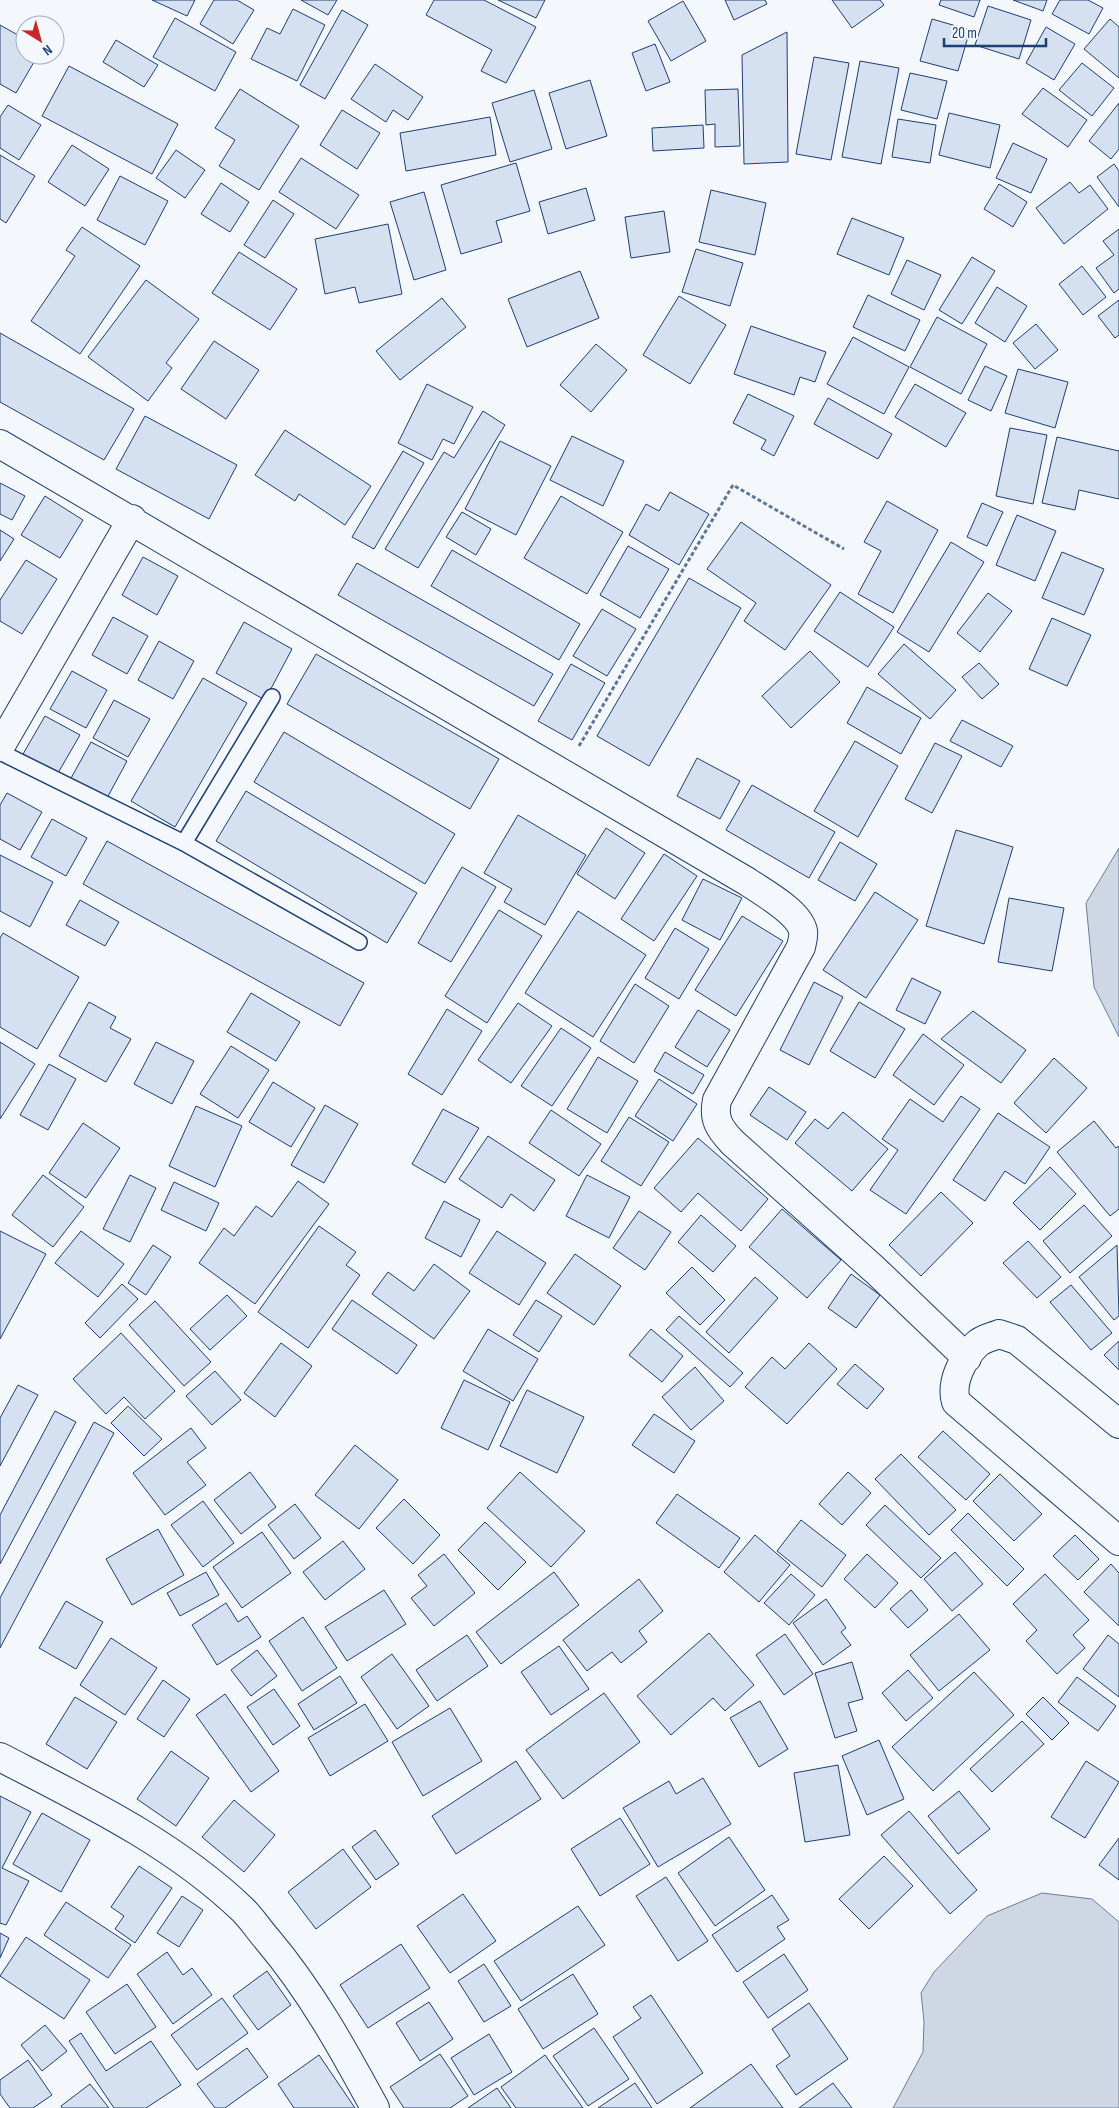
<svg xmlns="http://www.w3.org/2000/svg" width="1119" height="2108" viewBox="0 0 1119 2108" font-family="'Sofia Sans Condensed',sans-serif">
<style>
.water{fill:#cfd7e4;stroke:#687fa3}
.building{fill:#d5e0f0;stroke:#1d3f73}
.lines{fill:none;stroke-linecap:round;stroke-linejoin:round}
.lane-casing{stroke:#1d3f73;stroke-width:18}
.street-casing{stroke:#1d3f73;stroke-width:30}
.path{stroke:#5e769c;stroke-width:3;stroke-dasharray:4 2.5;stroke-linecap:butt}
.lane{stroke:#f4f7fb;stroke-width:15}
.street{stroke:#f4f7fb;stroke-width:28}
</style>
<rect width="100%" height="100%" fill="#f4f7fb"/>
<path class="water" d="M1119 848V1037L1094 987 1086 903Z
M1042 1893 1092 1899 1119 1922V2108H893L923 2052 924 2021 921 1993 934 1972 987 1916Z"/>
<path class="building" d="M152 0H195L187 16Z
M214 0H237L254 10 233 44 200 24Z
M301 0H337L328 15Z
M434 0H484L536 27 506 83 481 71 492 50 426 15Z
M498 0H545L536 18Z
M725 0H765L767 4 734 20Z
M832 0H880L884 5 852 28Z
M941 0H980L974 17 939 5Z
M1013 0H1047L1043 11Z
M1060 0H1088L1103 8 1089 34 1052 14Z
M683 1 706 41 671 61 648 21Z
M988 6 1031 20 1019 59 975 45Z
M293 9 325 25 297 81 251 59 267 28 280 34Z
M342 10 368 25 325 99 300 85Z
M175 18 236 52 215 91 153 57Z
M932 19 970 30 958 71 920 61Z
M1110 19 1119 27V78L1084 49Z
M0 25 25 39V55H38L16 93 0 84Z
M1046 27 1075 44 1054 80 1026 63Z
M787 32 788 162 744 164 742 55Z
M116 40 158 65 144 87 103 62Z
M655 44 670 82 646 91 632 53Z
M814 57 849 63 831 160 796 154Z
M860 61 899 68 881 164 842 157Z
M1082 63 1114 88 1092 116 1059 90Z
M375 64 423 97 408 120 393 110 386 122 351 99Z
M69 66 178 124 152 174 42 116Z
M910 73 947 81 937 119 901 110Z
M590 80 607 136 566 149 549 93Z
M1043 88 1087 120 1068 147 1022 114Z
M240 89 299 126 259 190 219 166 235 140 215 128Z
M738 89 740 146 715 147V124L706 125 705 90Z
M534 90 552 149 510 162 492 103Z
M1119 103V149L1111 159 1089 141Z
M8 105 41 125 19 160 0 148V117Z
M342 110 380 133 357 169 320 145Z
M949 113 1000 125 990 168 939 155Z
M490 117 496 155 406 171 400 133Z
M898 119 936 125 930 163 892 157Z
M703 125 704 148 653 151 652 128Z
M1013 143 1047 159 1031 193 996 178Z
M72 145 109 169 85 206 48 182Z
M176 150 205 170 185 198 156 178Z
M0 155 35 176 6 223 0 219Z
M301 158 359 195 336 229 279 192Z
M516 163 530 211 496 221 502 242 461 254 441 185Z
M1114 164 1119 171V207L1097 177Z
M120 176 168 201 145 245 97 220Z
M1070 182 1079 193 1090 185 1108 209 1064 244 1036 208Z
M221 183 249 202 230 232 201 214Z
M999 184 1027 202 1013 227 984 209Z
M586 188 595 220 548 234 539 202Z
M711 190 766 203 755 255 699 242Z
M424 192 446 270 414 280 390 202Z
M273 200 294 214 265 258 244 245Z
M664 211 670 252 631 258 625 217Z
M852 218 904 238 889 275 837 254Z
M388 224 402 294 359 303 355 287 325 294 315 239Z
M82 227 140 266 80 354 31 321 75 256 66 250Z
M1119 229V289L1114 293 1096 268 1114 255 1103 241Z
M696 249 743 263 730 306 682 292Z
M239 252 297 289 270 330 212 293Z
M972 257 995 271 962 324 939 310Z
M907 260 941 275 924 310 891 294Z
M1082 266 1106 297 1083 315 1059 284Z
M580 271 599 318 527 347 508 299Z
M146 280 199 319 166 363 172 368 148 401 88 357Z
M997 287 1027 306 1005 342 975 323Z
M868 295 920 320 905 351 853 327Z
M679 296 726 325 690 384 643 355Z
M442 298 466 327 400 380 376 351Z
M1119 300V335L1115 338 1098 316Z
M937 317 987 344 961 394 910 367Z
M1036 324 1058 350 1035 369 1013 343Z
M751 326 826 352 815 382 800 377 794 395 734 374Z
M0 333 134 409 104 460 0 402Z
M853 337 909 367 884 414 827 384Z
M214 341 259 370 226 419 181 389Z
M596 344 627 370 591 412 560 385Z
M985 366 1007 376 991 411 968 400Z
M1018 369 1068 382 1055 428 1005 413Z
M427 384 473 407 454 444 443 439 432 460 398 443Z
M915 384 966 413 946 447 895 417Z
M748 394 794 416 774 456 761 449 766 440 733 423Z
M828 398 892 434 878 459 814 424Z
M483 411 505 425 418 568 385 549 444 452 454 458Z
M145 416 237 465 209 519 116 469Z
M1010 428 1047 435 1033 504 996 496Z
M285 430 371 486 345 525 299 494 295 501 255 475Z
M572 436 624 461 603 506 550 480Z
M1057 437 1119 451V499L1079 490 1075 510 1042 503Z
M500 441 551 466 516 535 465 509Z
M403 451 424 463 374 549 352 537Z
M0 483 25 496 12 520 0 514Z
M670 492 709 514 679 565 629 535 646 504 659 511Z
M45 496 83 520 60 558 21 535Z
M561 496 623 532 587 594 524 558Z
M887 501 938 530 893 613 858 594 881 551 864 542Z
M982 503 1003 512 987 546 967 537Z
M462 512 491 529 476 555 446 537Z
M1017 515 1056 531 1035 581 996 565Z
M741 522 831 585 785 650 744 621 756 603 707 569Z
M0 530 14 539 0 561Z
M951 542 984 562 929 652 897 632Z
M628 546 669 569 640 618 600 595Z
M452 550 580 624 559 660 431 586Z
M1062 552 1104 569 1084 615 1042 598Z
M143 557 178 576 157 615 122 595Z
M26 560 57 579 22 634 0 621V600Z
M357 563 553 674 534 706 338 595Z
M689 578 741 608 649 766 597 736Z
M840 592 894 627 868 667 814 631Z
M988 593 1012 611 980 652 957 633Z
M602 609 636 629 607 676 573 656Z
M113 617 148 636 127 674 92 655Z
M1052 618 1091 635 1067 686 1029 669Z
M244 622 292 649 265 700 216 673Z
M159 641 194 661 173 699 138 680Z
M904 644 956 690 930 719 878 674Z
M810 651 840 682 791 728 762 696Z
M316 654 499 759 470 809 287 704Z
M979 663 999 684 982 699 962 677Z
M571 664 605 683 572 740 538 721Z
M72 671 107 690 86 728 50 709Z
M203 678 247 703 175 827 131 801Z
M867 687 921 718 901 754 847 723Z
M114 700 150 719 128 757 93 738Z
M45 716 80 735 58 773 23 754Z
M962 720 1013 746 1001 767 950 741Z
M284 732 455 834 425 884 254 782Z
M855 741 898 766 858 837 814 811Z
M91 742 127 761 106 800 70 780Z
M935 743 962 756 932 813 905 799Z
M697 758 740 781 720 819 677 796Z
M752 785 835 832 809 878 726 830Z
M246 791 417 893 387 943 216 841Z
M7 793 42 812 20 850 0 839V805Z
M518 815 586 855 545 925 504 902 512 889 484 873Z
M52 819 87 838 66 876 31 857Z
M606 828 645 853 615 899 577 874Z
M956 830 1013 847 984 944 926 926Z
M107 841 364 983 340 1026 83 884Z
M840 842 877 864 855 901 818 880Z
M664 854 697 876 654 941 621 919Z
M0 855 53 882 30 927 0 911Z
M462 867 496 887 451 962 418 943Z
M703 879 742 898 720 940 682 920Z
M875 892 918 920 866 998 823 970Z
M1009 898 1064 908 1052 971 998 962Z
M80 900 119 922 105 946 66 925Z
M499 910 542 936 487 1023 445 996Z
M578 911 646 955 593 1037 525 993Z
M742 916 783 941 736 1016 695 990Z
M675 928 709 949 679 999 645 978Z
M3 933 79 977 37 1049 0 1027V938Z
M912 978 941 992 925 1024 896 1010Z
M814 982 843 997 809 1065 780 1050Z
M635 984 669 1006 634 1063 600 1041Z
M251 993 300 1022 276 1061 227 1032Z
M89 1002 116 1017 110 1028 131 1039 106 1082 59 1056Z
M859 1002 905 1029 875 1078 830 1051Z
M518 1003 552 1026 511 1083 478 1060Z
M447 1009 482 1031 442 1095 408 1074Z
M698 1010 730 1030 707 1067 675 1047Z
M973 1011 1026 1050 1001 1083 941 1039Z
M561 1028 591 1048 552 1106 521 1086Z
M923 1034 964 1065 934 1105 893 1075Z
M0 1042 35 1064 0 1119Z
M156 1042 194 1061 172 1104 134 1084Z
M231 1046 269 1070 238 1118 200 1094Z
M665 1052 704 1075 693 1094 654 1071Z
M598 1057 638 1081 607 1133 567 1109Z
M1054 1058 1087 1088 1046 1133 1014 1103Z
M49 1064 76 1079 48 1130 20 1115Z
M659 1079 697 1104 673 1141 635 1116Z
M273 1082 315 1108 291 1147 249 1122Z
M769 1087 806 1112 787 1140 750 1115Z
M961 1096 980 1109 906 1214 870 1190 898 1150 882 1139 910 1099 943 1122Z
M325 1105 358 1124 324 1183 291 1165Z
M196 1106 242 1126 215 1187 169 1166Z
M443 1109 479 1128 445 1183 412 1164Z
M551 1110 601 1144 579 1176 529 1143Z
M843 1112 888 1149 852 1191 795 1143 815 1119 828 1129Z
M998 1113 1050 1147 1025 1184 1005 1171 985 1201 953 1180Z
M629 1117 669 1142 641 1186 601 1161Z
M1094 1121 1116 1148 1119 1146V1209L1110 1216 1057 1152Z
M83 1123 120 1148 86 1198 49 1173Z
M488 1136 555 1180 534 1211 511 1194 502 1208 459 1179Z
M698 1138 768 1199 741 1231 698 1193 681 1212 654 1188Z
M1050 1167 1076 1194 1040 1230 1013 1203Z
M43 1175 84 1207 53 1247 12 1215Z
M130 1175 156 1188 130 1242 103 1229Z
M587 1175 630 1197 609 1238 566 1216Z
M298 1181 329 1204 255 1304 199 1263 224 1228 234 1236 256 1206 272 1217Z
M174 1182 219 1203 206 1231 161 1210Z
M941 1192 973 1223 921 1276 889 1245Z
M444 1201 480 1220 461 1257 425 1238Z
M1084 1205 1112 1236 1070 1273 1043 1241Z
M782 1209 841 1260 807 1298 749 1247Z
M639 1211 671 1232 645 1270 613 1248Z
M701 1215 736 1246 713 1272 678 1242Z
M319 1226 356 1252 346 1265 360 1275 308 1348 258 1312Z
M0 1231 46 1254 0 1339Z
M81 1231 124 1264 98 1297 55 1263Z
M497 1231 546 1263 519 1305 469 1273Z
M1028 1241 1061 1277 1037 1298 1003 1263Z
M153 1245 171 1257 146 1295 128 1283Z
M1117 1245 1119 1316 1114 1320 1079 1277Z
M575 1254 621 1286 594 1325 547 1293Z
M434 1264 470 1291 434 1339 372 1294 388 1272 414 1291Z
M692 1267 725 1300 700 1325 666 1293Z
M851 1274 880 1295 856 1328 828 1308Z
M755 1277 778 1298 729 1353 706 1332Z
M122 1284 138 1299 100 1338 85 1323Z
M1071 1285 1112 1333 1091 1350 1050 1302Z
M227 1295 247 1316 210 1350 190 1329Z
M352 1300 417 1345 397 1374 332 1329Z
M536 1300 562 1316 539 1352 513 1335Z
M155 1301 211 1362 184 1386 129 1325Z
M679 1316 743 1373 730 1387 666 1330Z
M488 1329 538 1359 513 1401 463 1371Z
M651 1329 683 1356 662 1382 629 1355Z
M121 1333 175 1391 145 1419 124 1397 106 1414 73 1379Z
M1119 1341V1370L1104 1355Z
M281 1343 312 1366 275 1417 244 1393Z
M809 1343 837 1369 787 1424 745 1387 772 1357 785 1369Z
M855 1364 884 1389 867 1409 837 1384Z
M695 1367 724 1401 691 1430 662 1397Z
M215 1371 241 1400 212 1425 186 1396Z
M464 1380 510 1402 488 1450 441 1428Z
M18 1385 38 1395 0 1466V1418Z
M527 1390 584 1417 557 1473 500 1446Z
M128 1406 162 1439 144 1456 111 1423Z
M55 1411 76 1422 0 1564V1515Z
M654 1414 695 1441 674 1473 632 1445Z
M94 1422 114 1433 0 1648V1598Z
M191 1428 206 1448 187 1462 206 1485 165 1515 133 1473Z
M943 1431 990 1474 966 1500 918 1457Z
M355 1445 398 1480 359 1529 315 1495Z
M901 1454 956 1510 929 1535 875 1479Z
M250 1472 276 1507 241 1534 214 1500Z
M520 1472 585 1531 551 1567 487 1508Z
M848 1472 871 1493 842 1525 819 1504Z
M1000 1474 1042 1514 1014 1541 973 1501Z
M677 1494 740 1538 719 1568 656 1523Z
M404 1499 440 1535 413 1564 376 1528Z
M203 1501 234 1543 203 1567 171 1525Z
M295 1504 321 1538 294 1559 268 1525Z
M885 1505 941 1558 921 1578 866 1525Z
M968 1513 1024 1569 1007 1586 951 1530Z
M801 1520 846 1555 822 1587 777 1551Z
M485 1522 526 1562 498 1590 458 1550Z
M158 1529 184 1575 132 1605 106 1559Z
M262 1532 291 1573 242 1608 213 1567Z
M755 1535 790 1565 759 1602 724 1572Z
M1075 1535 1099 1559 1078 1580 1053 1556Z
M343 1541 365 1569 325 1600 303 1572Z
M955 1552 983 1584 952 1611 924 1579Z
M444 1554 475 1593 434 1626 411 1598 427 1586 418 1575Z
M867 1554 898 1583 875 1608 844 1579Z
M1111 1564 1119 1573V1626L1084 1592Z
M206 1572 219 1595 180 1616 167 1593Z
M554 1572 579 1605 501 1664 476 1632Z
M791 1574 815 1595 789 1625 764 1603Z
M1045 1574 1089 1620 1073 1635 1085 1648 1057 1674 1026 1641 1037 1630 1013 1604Z
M639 1579 663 1611 639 1631 647 1642 621 1663 612 1652 587 1671 563 1640Z
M384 1590 406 1624 347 1661 325 1627Z
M911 1590 928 1610 908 1628 890 1609Z
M826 1599 846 1628 841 1632 851 1645 823 1665 793 1623Z
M66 1601 103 1622 76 1669 39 1648Z
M226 1603 238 1622 247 1616 261 1637 217 1665 192 1625Z
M959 1614 990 1650 939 1691 910 1655Z
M303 1617 337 1668 302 1691 269 1641Z
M709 1633 754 1685 725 1711 713 1698 671 1735 637 1696Z
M785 1634 813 1674 784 1695 756 1655Z
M467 1635 488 1666 437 1701 416 1670Z
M1108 1635 1119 1644V1697L1083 1669Z
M111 1638 157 1668 125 1715 80 1685Z
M559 1646 589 1689 551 1715 521 1672Z
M257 1650 277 1676 251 1696 231 1670Z
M392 1654 429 1706 397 1729 361 1677Z
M852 1662 863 1699 848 1703 857 1731 835 1738 815 1673Z
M908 1670 933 1698 906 1721 882 1693Z
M974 1672 1014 1715 933 1791 892 1747Z
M340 1676 357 1703 314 1730 298 1704Z
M1077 1677 1116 1706 1098 1731 1058 1702Z
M163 1680 190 1699 164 1737 137 1719Z
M274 1689 300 1726 273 1745 247 1707Z
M604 1693 640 1742 563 1799 526 1750Z
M225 1694 279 1771 251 1792 196 1715Z
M75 1697 117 1722 87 1769 46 1744Z
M1043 1697 1069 1723 1052 1740 1026 1714Z
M760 1701 788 1749 759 1767 730 1718Z
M365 1704 388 1741 330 1776 308 1738Z
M450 1708 482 1761 423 1796 392 1742Z
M1022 1721 1044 1744 992 1792 970 1769Z
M879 1740 904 1799 867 1815 842 1756Z
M171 1751 209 1778 176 1826 137 1799Z
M516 1761 541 1799 456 1854 432 1816Z
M1086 1761 1119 1782 1085 1838 1051 1817Z
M838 1765 850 1835 805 1842 794 1773Z
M703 1778 731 1824 658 1867 623 1808 669 1781 676 1794Z
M959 1791 990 1829 958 1854 928 1816Z
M0 1796 31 1812 2 1868 29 1881 6 1925 0 1923Z
M234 1800 275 1835 244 1872 202 1837Z
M909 1811 977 1890 950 1914 881 1835Z
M42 1813 90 1840 61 1892 13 1864Z
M620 1818 650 1864 600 1896 571 1849Z
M375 1830 399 1864 376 1880 352 1847Z
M729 1837 765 1890 715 1926 678 1873Z
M1119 1838V1880L1099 1865Z
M343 1849 371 1887 316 1929 288 1892Z
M884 1856 913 1886 869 1929 839 1899Z
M139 1866 172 1888 135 1943 115 1929 124 1916 111 1907Z
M666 1877 708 1941 678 1961 636 1896Z
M463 1894 496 1941 450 1973 417 1926Z
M772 1895 789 1920 777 1927 785 1939 737 1972 712 1935Z
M182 1896 203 1910 179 1947 157 1933Z
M66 1902 131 1945 108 1978 44 1935Z
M578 1906 605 1945 521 2001 494 1961Z
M0 1933 9 1938 0 1958Z
M26 1937 90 1980 64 2019 0 1976Z
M401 1944 430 1988 368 2028 340 1985Z
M167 1952 183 1975 192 1968 212 1995 173 2024 137 1974Z
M784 1954 808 1990 768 2018 743 1982Z
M484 1964 511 2006 484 2022 458 1981Z
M267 1971 291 2005 258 2030 233 1996Z
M573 1974 598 2014 543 2049 518 2009Z
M127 1984 156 2027 115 2054 86 2012Z
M651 1995 703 2073 657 2104 613 2037 641 2018 633 2007Z
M222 1998 248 2033 197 2070 171 2035Z
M429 2002 453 2039 420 2061 396 2023Z
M809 2003 848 2059 796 2095 776 2066 790 2056 772 2029Z
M45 2025 67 2051 42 2071 21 2045Z
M594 2028 629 2079 588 2106 553 2056Z
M81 2033 106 2071 151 2041 181 2085 146 2108H114L69 2041Z
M489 2034 512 2072 474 2095 451 2058Z
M247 2048 268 2077 225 2108H215L197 2084Z
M440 2054 468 2096 450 2108H404L390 2087Z
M319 2055 355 2108H294L278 2084Z
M545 2055 583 2108H516L501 2087Z
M28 2060 52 2095 33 2108H10L0 2094V2080Z
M751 2064 783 2108H690Z
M635 2083 652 2108H598Z
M833 2083 852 2108H799Z
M90 2084 109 2108H62L61 2106Z
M497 2088 511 2108H468Z"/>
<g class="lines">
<g class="lane-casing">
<path id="lane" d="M0 752 184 843 359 942
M184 843 272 697"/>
</g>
<g class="street-casing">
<path id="street" d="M0 444 748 882C764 893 799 912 803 931 804 936 802 942 801 947L717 1100C713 1119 719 1128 732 1142L875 1270 967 1358
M0 747 132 519
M1119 1424 1017 1340 999 1334C992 1337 982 1339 977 1344 963 1358 950 1382 956 1402L1119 1541
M0 1757C85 1801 173 1843 243 1910 252 1919 259 1930 267 1939 311 1991 343 2049 375 2108"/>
</g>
<path class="path" d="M579 746 733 485 844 549"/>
<use href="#lane" class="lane"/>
<use href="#street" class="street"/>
</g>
<g transform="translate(40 40) rotate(143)"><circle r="24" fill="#f4f7fb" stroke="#9eadc5"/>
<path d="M0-4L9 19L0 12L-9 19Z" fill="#c62828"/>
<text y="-8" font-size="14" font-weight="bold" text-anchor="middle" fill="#1d3f73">N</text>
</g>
<path d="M944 38v8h102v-8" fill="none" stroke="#1d3f73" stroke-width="2.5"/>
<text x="952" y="38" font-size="15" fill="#1d3f73" stroke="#f4f7fb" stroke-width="4" paint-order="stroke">20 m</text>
</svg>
